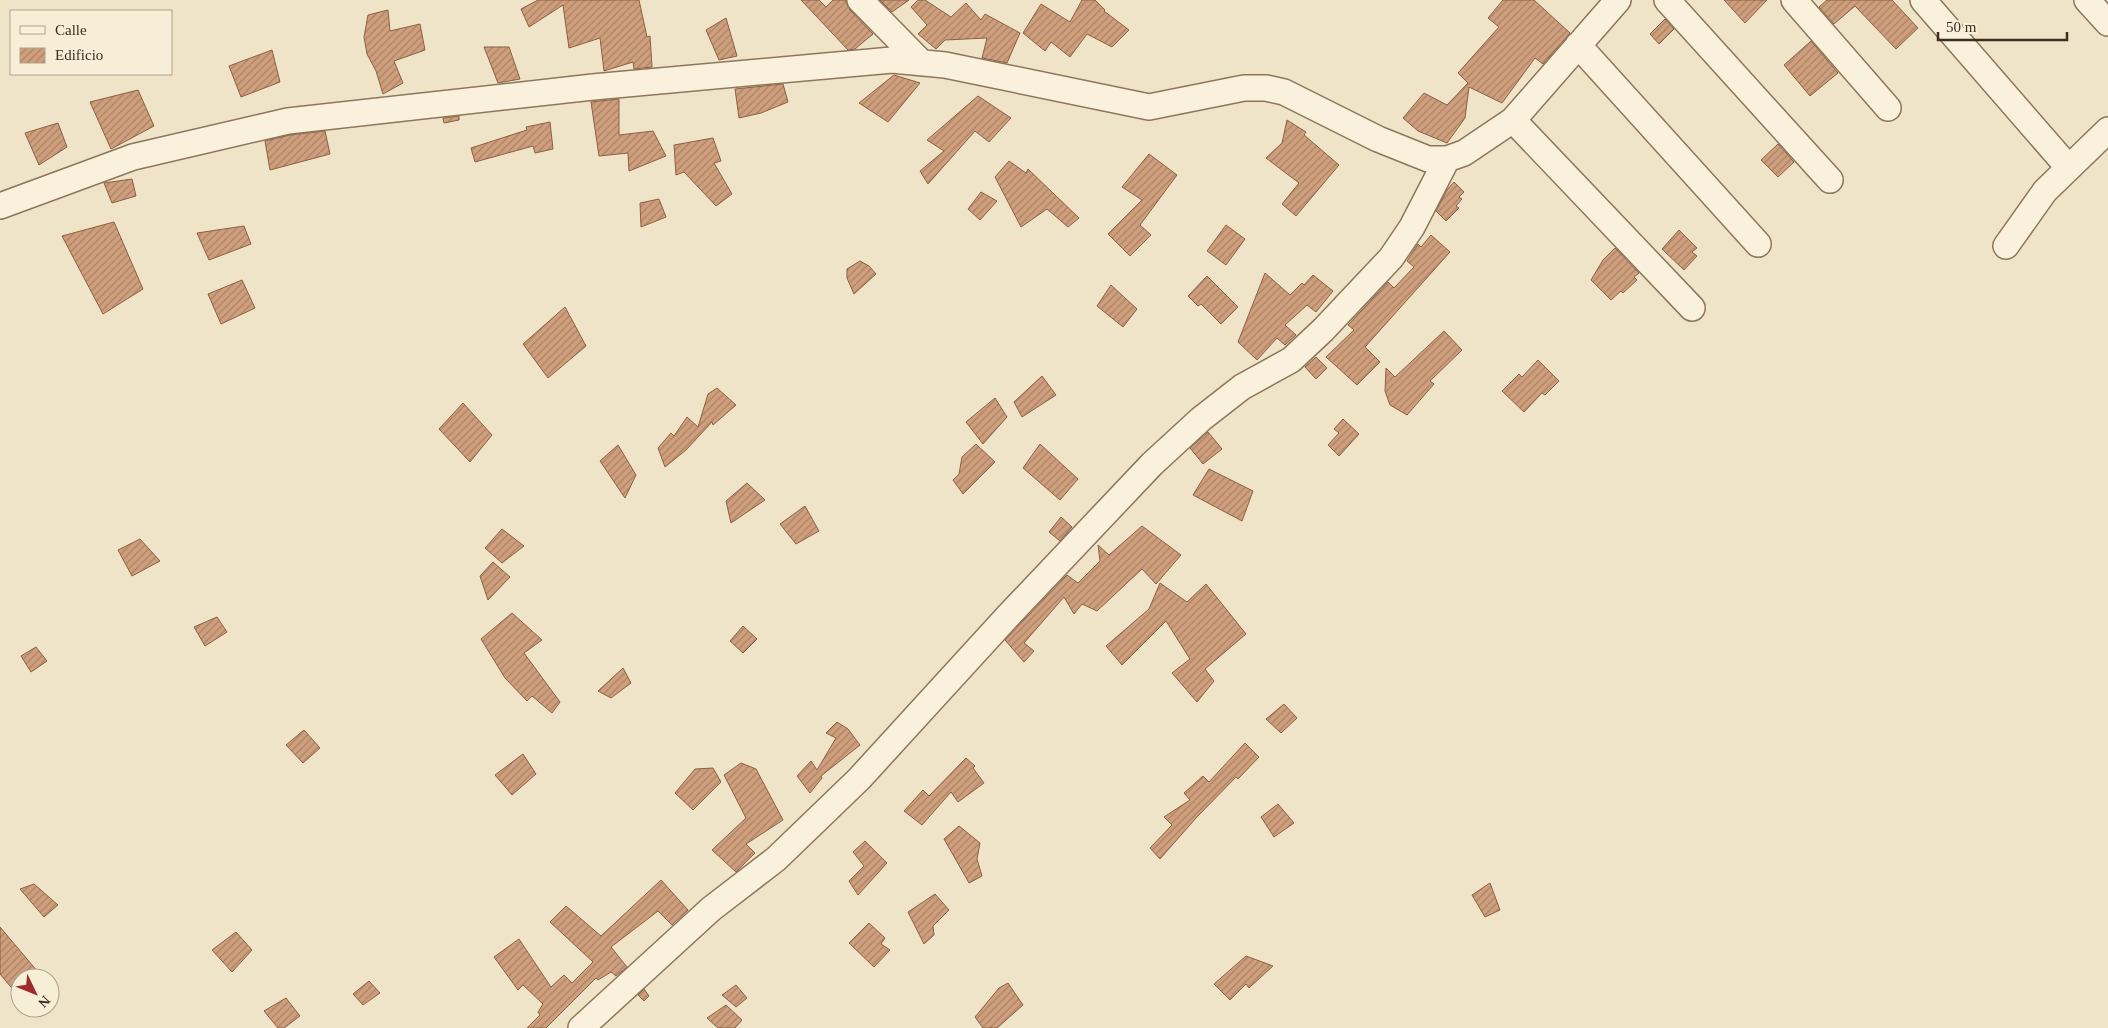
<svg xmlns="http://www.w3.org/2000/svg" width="2108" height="1028" viewBox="0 0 2108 1028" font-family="Georgia,serif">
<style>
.building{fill:url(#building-hatch);stroke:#8d5f41}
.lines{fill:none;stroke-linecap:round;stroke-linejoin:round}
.minor-casing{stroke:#8d765c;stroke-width:28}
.minor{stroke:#faf1dc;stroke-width:25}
</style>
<defs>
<pattern id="building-hatch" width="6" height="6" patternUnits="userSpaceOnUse" patternTransform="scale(1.25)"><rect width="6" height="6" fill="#cf9f7d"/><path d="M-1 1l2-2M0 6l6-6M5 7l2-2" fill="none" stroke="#a98266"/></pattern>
</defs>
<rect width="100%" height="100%" fill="#f0e4c8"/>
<path class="building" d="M538 0H639L647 37 650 36 652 67 634 69 633 62 604 71 600 38 569 48 563 5 529 27 521 9Z
M801 0H819L826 7 833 0H845L850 10 873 34 855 49 848 50Z
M880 0H909L892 12Z
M918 0H925L951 17 966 3 981 20 985 14 1020 33 1007 63 982 58 987 38 945 40 936 49 918 34 927 25 911 7Z
M1082 0H1095L1105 10 1104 11 1129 30 1112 47 1087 34 1070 57 1051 42 1045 51 1023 33 1041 4 1070 22Z
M1503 0H1534L1570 33 1543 64 1535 58 1502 103 1469 87 1465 118 1447 143 1418 131 1403 118 1424 93 1447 105 1468 83 1458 73 1499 27 1488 18Z
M1724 0H1767L1745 23Z
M1827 0H1892L1918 28 1896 49 1855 6 1834 24 1819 7Z
M388 10 390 31 420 24 425 50 394 61 403 83 383 94 376 71 367 54 364 37 368 15Z
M726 18 737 56 719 60 706 30Z
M1665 19 1674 29 1659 44 1650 34Z
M1811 41 1838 73 1810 96 1784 65Z
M484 47H509L520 79 498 83Z
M272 50 280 82 241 97 229 66Z
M894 75 920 83 888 122 859 103Z
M783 84 788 102 761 113 739 118 735 89Z
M138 90 154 126 111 149 90 102Z
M978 96 1011 118 989 142 975 131 928 184 920 171 944 151 927 140Z
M619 99V135L653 131 666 156 629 171 628 153 599 156 591 102Z
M459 116V120L444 123 443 118Z
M1287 120 1306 132 1304 135 1339 165 1296 216 1282 204 1299 183 1266 158 1282 143Z
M550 122 553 149 535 153 533 146 475 162 471 148 527 130 526 127Z
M58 123 67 147 39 165 25 133Z
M325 131 330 154 270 170 265 141 290 135Z
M713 138 721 161 714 163 732 194 716 206 684 172 676 175 674 145Z
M1778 144 1794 162 1778 177 1761 160Z
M1149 154 1177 175 1140 225 1151 235 1130 256 1108 234 1142 200 1122 187Z
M1009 161 1026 173 1028 169 1079 218 1068 227 1047 209 1021 227 995 177Z
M132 179 136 196 112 203 104 183Z
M1454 182 1464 192 1459 197 1462 199 1456 206 1459 208 1446 221 1436 211 1447 190Z
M981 192 997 201 980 220 968 209Z
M659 199 666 217 641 227 640 203Z
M114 222 143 289 103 314 62 236Z
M1226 225 1245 239 1226 265 1207 251Z
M244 226 251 244 209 260 197 233Z
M1679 230 1697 248 1692 252 1697 256 1684 270 1662 249Z
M1431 235 1450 252 1365 347 1380 362 1357 385 1326 357 1354 330 1348 325 1388 282 1394 288 1414 267 1407 261 1418 244 1421 247Z
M1615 248 1639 273 1634 277 1637 280 1623 293 1621 291 1611 300 1591 280 1603 260Z
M860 261 869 266 876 274 854 294 847 278V269Z
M1265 273 1290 295 1302 283 1304 285 1313 275 1333 291 1316 312 1307 305 1285 325 1296 335 1285 345 1277 338 1257 360 1238 342Z
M1207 276 1238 307 1221 324 1201 304 1198 306 1188 296Z
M242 280 255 308 221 324 208 294Z
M1111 285 1137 309 1123 327 1097 306Z
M565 307 586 346 548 378 523 344Z
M1444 331 1462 350 1430 381 1434 384 1407 415 1390 405 1385 391 1386 368 1395 377Z
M1316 357 1327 368 1316 379 1305 367Z
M1538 360 1559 381 1545 395 1542 393 1524 412 1502 391 1519 374 1522 377Z
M1042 376 1056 395 1022 417 1014 402Z
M717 388 736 405 713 425 712 422 686 450 665 467 658 448 671 433 674 436 687 417 698 427 708 394Z
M995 398 1007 417 983 444 966 422Z
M463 403 492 435 470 462 439 429Z
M1343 419 1359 434 1339 456 1328 445 1339 433 1334 429Z
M1208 432 1222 449 1203 464 1190 448Z
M976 444 995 462 963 494 953 480 959 474 962 457Z
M1040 444 1078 479 1060 500 1023 468Z
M618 445 636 475 625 498 600 461Z
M1209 469 1253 491 1242 521 1193 495Z
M747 483 765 500 731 523 726 501Z
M805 506 819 531 796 544 780 524Z
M1061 517 1072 527 1060 541 1049 532Z
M1142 526 1181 555 1156 584 1142 569 1097 611 1082 604 1074 614 1064 597 1024 643 1034 651 1024 662 1005 640 1067 575 1078 583 1100 561 1098 545 1109 555Z
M502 529 524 546 502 563 485 548Z
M140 539 160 561 132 576 118 550Z
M493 562 510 577 488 600 480 576Z
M1160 583 1187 602 1206 584 1246 634 1205 669 1214 681 1197 702 1172 673 1190 659 1166 621 1122 665 1106 646 1149 609Z
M512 613 542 640 524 653 560 702 552 713 532 696 527 701 505 678 481 639Z
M217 617 227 632 205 646 194 627Z
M743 626 757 639 743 653 730 641Z
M36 647 47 661 31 672 21 656Z
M623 668 631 683 611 698 598 691Z
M1284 704 1297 718 1281 733 1266 719Z
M837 722 848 729 860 745 821 776 822 778 810 793 797 776 811 761 817 770 836 738 826 733Z
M304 730 320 748 303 763 286 745Z
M1245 743 1259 757 1238 779 1236 777 1196 818 1160 859 1150 848 1172 825 1164 817 1190 800 1184 793 1203 776 1209 782Z
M523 754 536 774 512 795 495 775Z
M966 758 975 766 973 768 984 783 958 802 951 792 922 825 904 811 923 790 929 796Z
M741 763 756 769 783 820 746 844 755 853 736 872 712 850 746 818 724 775Z
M713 768 721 782 693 810 675 793 695 769Z
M1278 804 1294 823 1274 837 1261 817Z
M959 826 980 843 977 859 982 876 969 883 944 839Z
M865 841 887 863 858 895 849 881 864 866 853 852Z
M661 880 688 910 672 925 658 911 611 947 627 967 616 976 611 972 598 980 596 978 546 1028H527L540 1015 538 1012 543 1004 523 985 518 990 494 957 519 939 551 987 564 975 572 983 593 962 550 922 566 906 601 936Z
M1490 883 1500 910 1485 917 1472 895Z
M34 884 58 905 44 917 20 889Z
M935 894 949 910 933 926 934 935 924 944 908 912Z
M869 923 885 938 881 944 890 950 874 967 849 943Z
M0 927 38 972 31 978H20V998L0 974Z
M236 932 252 950 232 972 212 950Z
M1246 956 1273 966 1249 988 1246 984 1230 1000 1214 984Z
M369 981 380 993 363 1005 353 994Z
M1008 983 1023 1005 997 1028H983L975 1017 999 988Z
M736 985 747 998 736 1007 722 995Z
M644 989 649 996 644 1001 638 995Z
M286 998 300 1016 284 1028H278L264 1011Z
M726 1005 742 1020 735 1028H718L707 1018Z"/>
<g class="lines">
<g class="minor-casing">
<path id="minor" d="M860 0 922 63
M1667 0 1830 180
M1794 0 1888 108
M1923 0 2068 167
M2087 0 2108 23
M1578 45 1758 244
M1513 120 1692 308
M0 206 133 157 288 121 593 87 892 60 945 65 1149 107 1244 88H1266L1284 92 1378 139 1428 159H1447L1464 153 1513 120 1618 0
M2006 246 2045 191 2108 130
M581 1028 711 909 776 859 859 779 1008 616 1152 464 1201 419 1242 387 1291 360 1323 330 1391 258 1412 227 1447 159"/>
</g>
<use href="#minor" class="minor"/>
</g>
<rect x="10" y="10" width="162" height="65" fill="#f7eed8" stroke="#ada18e"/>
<rect x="20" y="26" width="25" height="8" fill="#faf1dc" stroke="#ada18e"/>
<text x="55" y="35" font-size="15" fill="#3d2e20">Calle</text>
<rect x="20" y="48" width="25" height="15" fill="url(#building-hatch)" stroke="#ada18e"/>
<text x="55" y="60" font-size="15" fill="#3d2e20">Edificio</text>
<g transform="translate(35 993) rotate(133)"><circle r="24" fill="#f7eed8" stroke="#ada18e"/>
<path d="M0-4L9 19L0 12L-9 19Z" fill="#9e2a2b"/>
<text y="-8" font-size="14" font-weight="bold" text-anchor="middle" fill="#3d2e20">N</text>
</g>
<path d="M1938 32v8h129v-8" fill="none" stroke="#3d2e20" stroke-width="2.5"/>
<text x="1946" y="32" font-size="15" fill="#3d2e20" stroke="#f7eed8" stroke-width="4" paint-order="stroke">50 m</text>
</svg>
